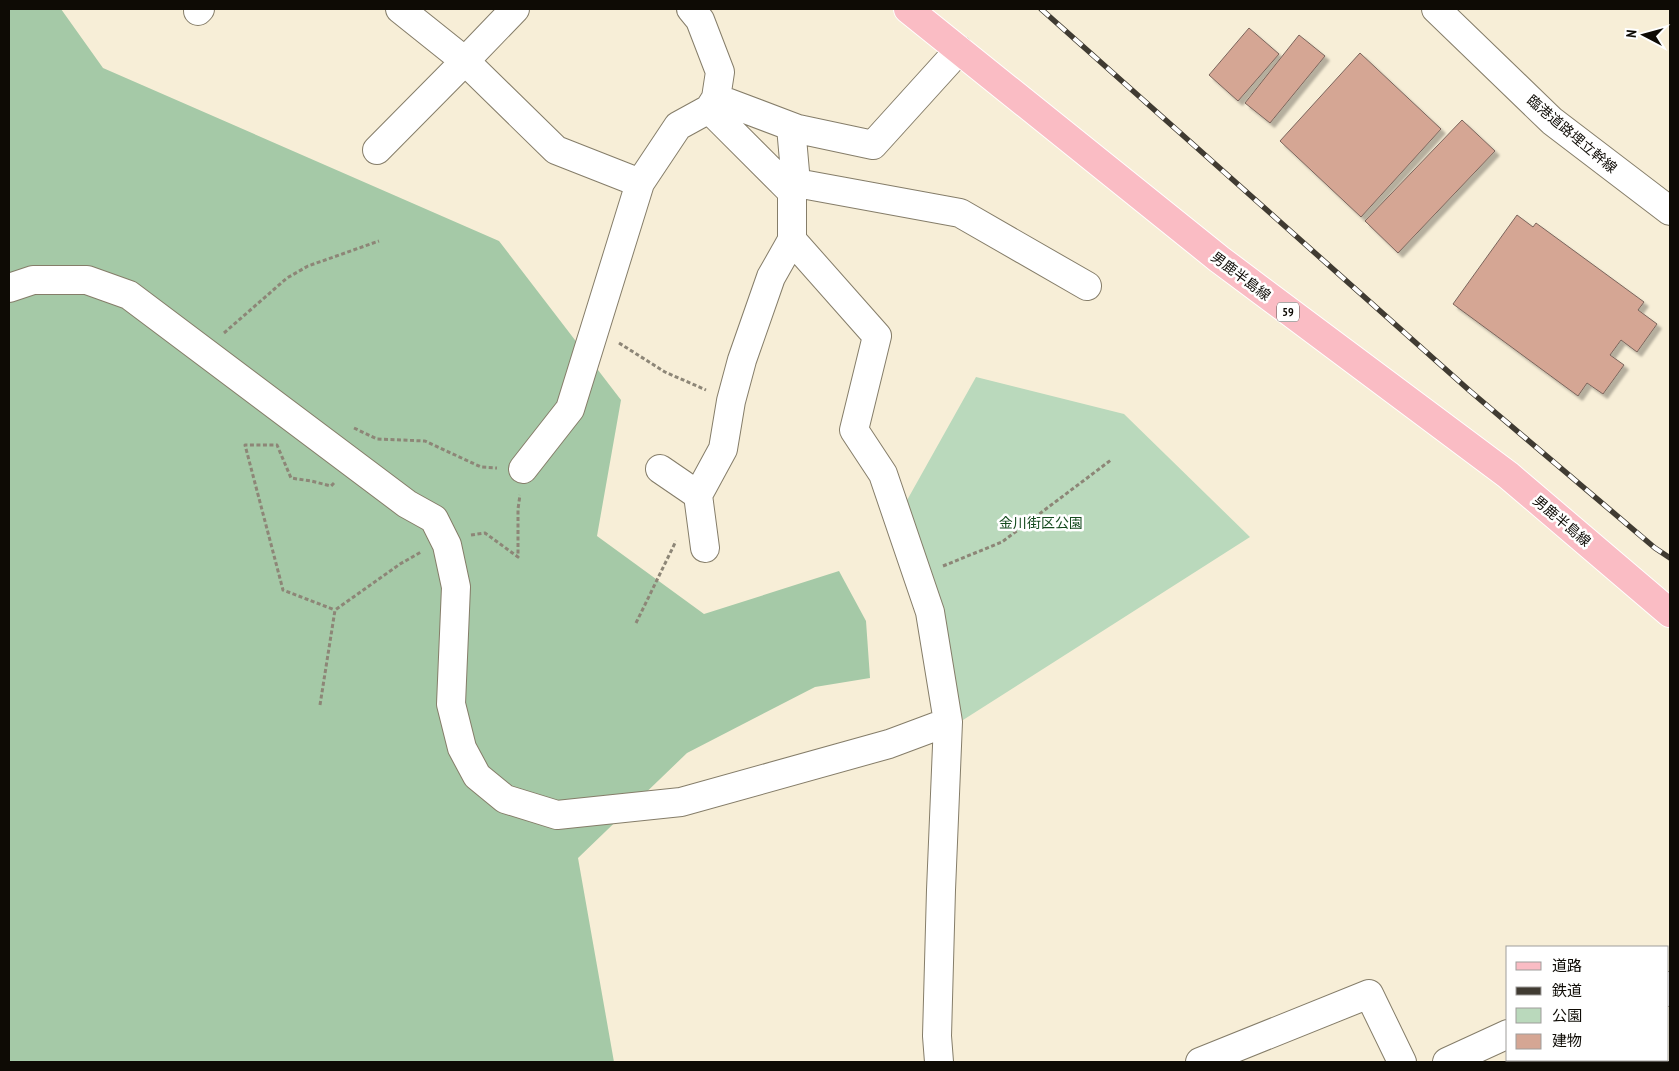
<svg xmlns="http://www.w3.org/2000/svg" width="1679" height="1071" viewBox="0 0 1679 1071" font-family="'PT Sans Narrow','Noto Sans JP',sans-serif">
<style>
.green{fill:#bad9bc}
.forest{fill:#a5c9a7}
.building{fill:#d5a694;stroke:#7b655c;filter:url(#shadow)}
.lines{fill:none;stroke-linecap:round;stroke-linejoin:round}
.minor-casing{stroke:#857d69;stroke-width:30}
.major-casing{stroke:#fff;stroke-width:30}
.path{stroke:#8d8677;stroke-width:3;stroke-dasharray:4 2.5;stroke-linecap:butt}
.minor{stroke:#fff;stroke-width:28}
.major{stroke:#fabcc4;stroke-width:28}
.rail-casing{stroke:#403b32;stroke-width:5.5}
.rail{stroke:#fff;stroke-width:4;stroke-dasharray:11;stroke-linecap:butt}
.labels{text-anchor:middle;stroke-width:5;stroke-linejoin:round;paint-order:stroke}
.shield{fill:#fff;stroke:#565450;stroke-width:1}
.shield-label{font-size:12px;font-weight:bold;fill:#0e0b05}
.street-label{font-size:14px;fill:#0e0b05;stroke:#fff}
.park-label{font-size:14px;fill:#144a1e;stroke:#fff}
</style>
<defs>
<filter id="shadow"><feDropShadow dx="4.5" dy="4.5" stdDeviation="1" flood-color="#0004"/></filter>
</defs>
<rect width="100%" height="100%" fill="#f7eed7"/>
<path class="green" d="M976 377 1124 414 1250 537 963 720 928 580 906 502Z"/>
<path class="forest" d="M9 9H61L103 68 499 241 621 400 597 536 704 614 839 571 866 621 870 678 815 687 687 753 578 858 614 1062H9Z"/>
<path class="building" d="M1249 28 1279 54 1238 101 1209 75Z
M1299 35 1325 56 1270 123 1245 103Z
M1360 53 1441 129 1361 217 1280 141Z
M1462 120 1495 151 1398 253 1365 221Z
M1517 215 1533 227 1536 223 1644 302 1638 310 1657 324 1637 352 1621 340 1610 355 1624 365 1603 394 1587 383 1578 396 1453 304Z"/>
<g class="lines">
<g class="minor-casing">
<path id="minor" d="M400 9 465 61 556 150 640 183 678 126 709 109
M691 9 700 20 720 72 716 98 709 109 792 192V240L877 336 854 430 883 474 930 612 948 722 941 890 937 1036 939 1062
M1436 9 1552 121 1670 211
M198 11 200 9
M716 98 798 129 873 145 959 50
M791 127 796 183
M377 150 465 61 515 9
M780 180 960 213 1087 286
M9 288 33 280H87L129 295 407 504 434 519 447 545 456 587 451 704 462 748 477 776 505 799 557 815 681 802 889 744 948 722
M523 469 570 409 640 183
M660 469 698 495 723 449 731 401 742 360 771 277 792 240
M698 495 705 548
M1668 986 1670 992
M1200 1062 1369 994 1402 1062
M1447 1062 1508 1034"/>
</g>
<g class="major-casing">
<path id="major" d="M908 9 1219 259 1508 475 1670 613"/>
</g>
<path class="path" d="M224 333 287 278 308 266 379 241
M619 343 665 372 706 390
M354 428 377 439 425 441 481 467 497 468
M334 483 331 486 311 481 291 478 277 445H245L283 590 335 610
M471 535 485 533 518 557V509L520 495
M943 566 1002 542 1111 460
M636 623 676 541
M320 705 335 610 400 564 421 552"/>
<use href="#minor" class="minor"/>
<use href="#major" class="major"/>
<g class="rail-casing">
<path id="rail" d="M1041 9 1470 391 1655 548 1670 558"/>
</g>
<use href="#rail" class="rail"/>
</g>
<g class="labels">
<rect class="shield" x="1277" y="302.5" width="22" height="19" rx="4"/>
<g class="shield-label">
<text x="1288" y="316">59</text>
</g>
<g class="street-label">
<text transform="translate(1572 134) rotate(40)" y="5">臨港道路埋立幹線</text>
<text transform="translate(1241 276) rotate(37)" y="5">男鹿半島線</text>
<text transform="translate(1562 521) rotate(40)" y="5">男鹿半島線</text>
</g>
<g class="park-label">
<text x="1041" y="528">金川街区公園</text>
</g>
</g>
<rect width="1679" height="1071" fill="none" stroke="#0e0b05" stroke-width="20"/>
<rect x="1506" y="946" width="162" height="115" fill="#ffffff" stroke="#9f9d9b"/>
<rect x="1516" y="962" width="25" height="8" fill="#fabcc4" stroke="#9f9d9b"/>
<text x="1552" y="971" font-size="15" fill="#0e0b05">道路</text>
<rect x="1516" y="987" width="25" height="8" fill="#403b32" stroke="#9f9d9b"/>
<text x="1552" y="996" font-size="15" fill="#0e0b05">鉄道</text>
<rect x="1516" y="1008" width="25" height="15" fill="#bad9bc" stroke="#9f9d9b"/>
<text x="1552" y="1021" font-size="15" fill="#0e0b05">公園</text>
<rect x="1516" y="1034" width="25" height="15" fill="#d5a694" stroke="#9f9d9b"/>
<text x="1552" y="1046" font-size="15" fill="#0e0b05">建物</text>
<g transform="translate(1644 35) rotate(276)" stroke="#ffffff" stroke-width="4" paint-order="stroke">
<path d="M0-4L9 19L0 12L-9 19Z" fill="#0e0b05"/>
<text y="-8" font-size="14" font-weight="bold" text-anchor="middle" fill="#0e0b05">N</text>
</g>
</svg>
